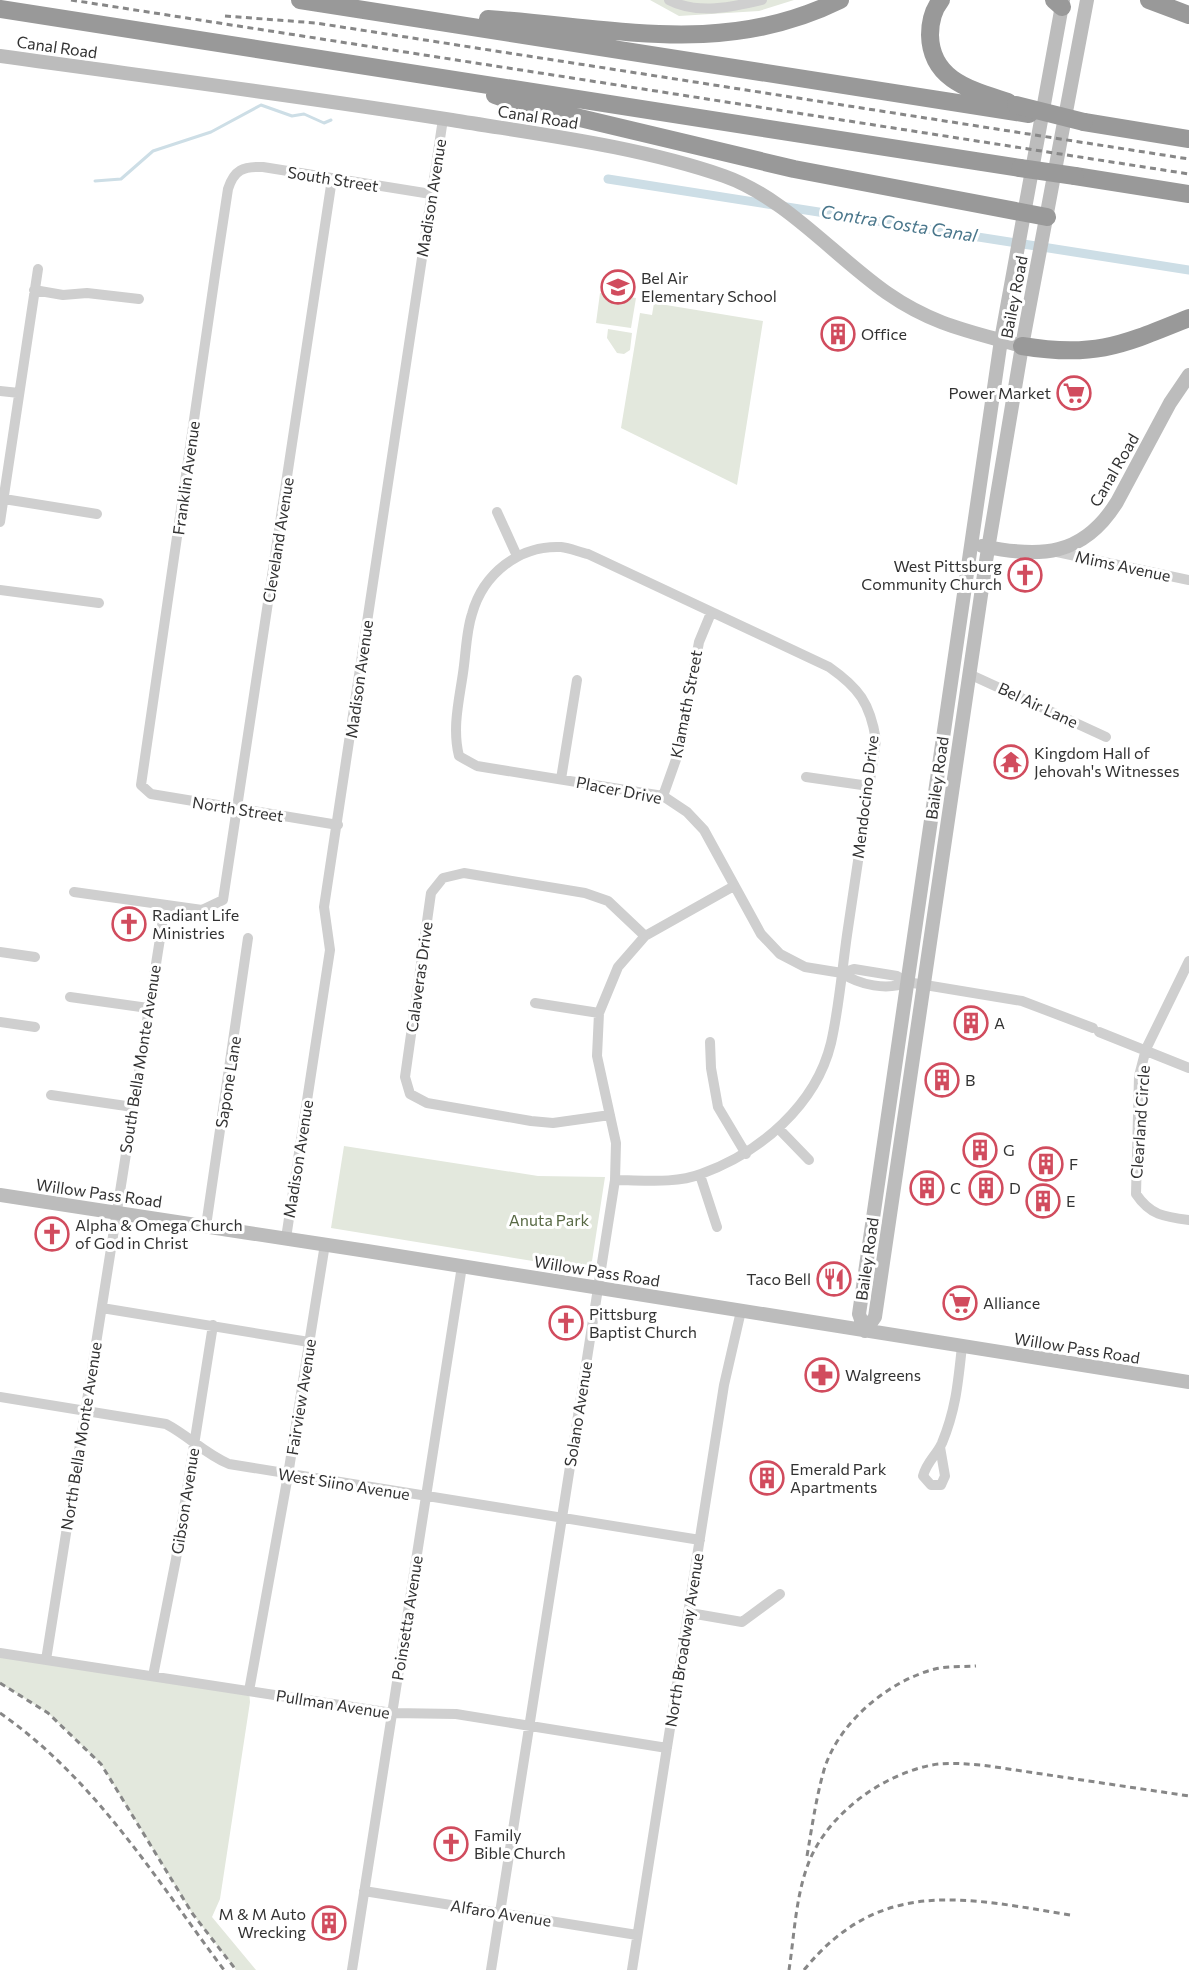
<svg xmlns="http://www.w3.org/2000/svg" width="1189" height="1970" viewBox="0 0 1189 1970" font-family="Commissioner,sans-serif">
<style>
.green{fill:#e3e8dd}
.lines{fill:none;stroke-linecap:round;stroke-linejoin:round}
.stream{stroke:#cddee6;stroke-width:3}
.canal{stroke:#cddee6;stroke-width:9}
.street{stroke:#cfcfcf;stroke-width:10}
.secondary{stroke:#bcbcbc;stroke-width:14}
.highway{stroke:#999;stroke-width:18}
.rail{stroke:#878787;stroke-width:3;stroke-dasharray:6 4.5;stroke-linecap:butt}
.highway-bridge{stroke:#999;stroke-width:18}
.labels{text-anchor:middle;stroke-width:6;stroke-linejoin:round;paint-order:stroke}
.street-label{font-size:16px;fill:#323232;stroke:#fff}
.poi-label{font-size:16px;fill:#323232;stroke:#fff;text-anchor:start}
.park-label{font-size:16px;fill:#586944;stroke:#fff}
.water-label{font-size:18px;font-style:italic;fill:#49768b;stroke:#fff}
</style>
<rect width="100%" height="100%" fill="#fff"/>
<path class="green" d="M650 0H794L759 11 679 16Z
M600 293 636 298 631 328 596 323Z
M654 303 763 321 737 485 621 428 640 313 652 315Z
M608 329 632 333 630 350 624 354 617 353 607 338Z
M344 1146 538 1176 605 1177 592 1261 582 1269 331 1228Z
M0 1653 249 1691 250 1702 220 1899 212 1917 256 1970H236L192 1913 101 1764 48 1713 0 1683Z"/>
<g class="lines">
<path class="stream" d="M95 181 121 179 153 151 211 132 261 105 292 116 304 114 324 123 331 120"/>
<path class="canal" d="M608 179 1189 270"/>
<path class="street" d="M669 0C697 15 733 7 762 0
M34 290 63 295 87 293 139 299
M0 391 19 393
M4 499 97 514
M497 512 517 556
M0 522 38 269
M1057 552 1189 580
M0 590 99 603
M969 674 1106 737
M806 777 869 786
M561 779 577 680
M663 796 679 751 699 642 711 613
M338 825 151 794 141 785 216 268 228 189C234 170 243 166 263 167L431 194
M74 892 202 910 223 900 332 179
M0 952 35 957
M1189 961 1146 1049 1139 1076 1136 1194C1150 1215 1164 1217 1189 1220
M842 973C859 985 888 991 907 982
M70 997 148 1008
M535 1003 599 1013
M0 1022 35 1027
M1099 1032 1189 1068
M710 1042 711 1068 718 1107 746 1154
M51 1095 133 1107
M610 1115 553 1123 531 1121 427 1103 410 1094 405 1077 431 893 443 878 464 873 585 893 608 901 645 936
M778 1128 809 1160
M700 1175 717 1227
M615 1180C643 1180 675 1184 701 1174 760 1153 816 1105 831 1043 839 1008 842 970 847 935 857 870 866 805 876 740 870 703 859 688 829 667L588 554C579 552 570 548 561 547 519 545 483 574 472 614 466 632 466 654 463 673 459 701 452 728 459 756L477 766 663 796 687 812 704 830 761 934 780 954 805 967 842 973 854 969 897 976 907 982 1022 1001 1093 1028
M206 1226 248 938
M286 1238 330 950 324 907 443 119
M102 1308 309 1342
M0 1397 166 1424C189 1436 205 1454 229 1464L700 1540
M940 1447 945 1476 941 1485H931L923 1476C927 1461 936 1456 942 1443 956 1409 958 1383 962 1346
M690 1613 742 1622 780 1594
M0 1653 392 1713 456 1714 667 1748
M46 1660 165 907
M153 1676 176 1559 213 1325
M249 1691 288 1475 325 1244
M364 1891 637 1935
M352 1970 462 1266
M491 1970 615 1180 616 1143 597 1056 599 1013 618 967 645 936 734 886
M632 1970 724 1385 741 1311"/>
<path class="secondary" d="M0 56C151 77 302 96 452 120 543 135 637 146 724 176 786 198 833 255 887 293 933 325 969 331 1022 346
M982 546C1040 558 1083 557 1117 502L1170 403 1189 375
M0 1195 367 1251 1189 1382
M865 1331 875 1317 986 561 1022 346 1087 0
M865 1331 859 1314 1001 340 1063 0"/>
<path class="highway" d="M300 0 1029 114
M941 0C933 10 930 23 930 35 931 81 972 90 1008 102
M1054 0 1062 7
M1149 0 1189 15
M0 9 1020 168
M488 19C611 27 723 58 840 0
M495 95 521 104 794 169 1047 217
M1084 122 1189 139
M1075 176 1189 194
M1022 346C1095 358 1122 345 1189 318"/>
<path class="rail" d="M71 0 1189 174
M225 16 316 23 1189 159
M0 1683 48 1713 101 1764 192 1913 236 1970
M0 1713C96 1780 155 1878 224 1970
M807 1856C812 1827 816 1798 824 1770 838 1723 888 1681 935 1669 948 1666 963 1667 976 1666
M789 1970C795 1931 796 1884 815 1849 838 1807 886 1774 932 1765 949 1762 965 1764 982 1765L1189 1796
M804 1970C880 1876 966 1898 1070 1915"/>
<path class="highway-bridge" d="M1016 105 1084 122
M1020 168 1075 176"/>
</g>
<defs>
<g id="school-ring" transform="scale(1.725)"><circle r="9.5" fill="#fff" stroke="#d14c5e" stroke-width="1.5"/><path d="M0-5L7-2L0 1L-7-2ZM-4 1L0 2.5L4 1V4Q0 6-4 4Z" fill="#d14c5e"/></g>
<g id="building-ring" transform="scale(1.725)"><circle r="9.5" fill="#fff" stroke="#d14c5e" stroke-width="1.5"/><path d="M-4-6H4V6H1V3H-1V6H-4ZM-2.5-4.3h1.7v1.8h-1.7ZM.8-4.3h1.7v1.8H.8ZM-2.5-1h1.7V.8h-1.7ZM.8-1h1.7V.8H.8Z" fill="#d14c5e"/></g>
<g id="supermarket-ring" transform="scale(1.725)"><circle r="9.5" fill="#fff" stroke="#d14c5e" stroke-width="1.5"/><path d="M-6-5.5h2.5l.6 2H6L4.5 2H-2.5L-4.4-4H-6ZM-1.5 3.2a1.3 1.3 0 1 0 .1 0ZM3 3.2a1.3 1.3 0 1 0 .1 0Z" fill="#d14c5e"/></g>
<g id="church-ring" transform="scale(1.725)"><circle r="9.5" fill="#fff" stroke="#d14c5e" stroke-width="1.5"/><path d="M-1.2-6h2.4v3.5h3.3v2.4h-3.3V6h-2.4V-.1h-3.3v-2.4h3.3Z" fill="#d14c5e"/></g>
<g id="temple-ring" transform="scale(1.725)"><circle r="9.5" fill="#fff" stroke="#d14c5e" stroke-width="1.5"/><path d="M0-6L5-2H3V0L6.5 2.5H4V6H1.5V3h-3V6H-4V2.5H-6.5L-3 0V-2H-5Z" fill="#d14c5e"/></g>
<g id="restaurant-ring" transform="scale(1.725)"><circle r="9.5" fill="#fff" stroke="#d14c5e" stroke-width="1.5"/><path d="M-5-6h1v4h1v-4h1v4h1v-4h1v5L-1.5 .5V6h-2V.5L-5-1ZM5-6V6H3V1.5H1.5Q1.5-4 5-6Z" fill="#d14c5e"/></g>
<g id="pharmacy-ring" transform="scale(1.725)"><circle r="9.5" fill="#fff" stroke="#d14c5e" stroke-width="1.5"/><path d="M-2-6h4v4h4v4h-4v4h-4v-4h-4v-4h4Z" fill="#d14c5e"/></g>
</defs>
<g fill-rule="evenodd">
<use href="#school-ring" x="618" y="287"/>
<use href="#building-ring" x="838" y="334"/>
<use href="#supermarket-ring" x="1074" y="393"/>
<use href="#church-ring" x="1025" y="575"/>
<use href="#temple-ring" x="1011" y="762"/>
<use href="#church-ring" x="129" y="924"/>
<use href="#building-ring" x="971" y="1023"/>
<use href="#building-ring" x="942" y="1080"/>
<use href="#building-ring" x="980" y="1150"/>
<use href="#building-ring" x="1046" y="1164"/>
<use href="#building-ring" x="927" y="1188"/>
<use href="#building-ring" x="986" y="1188"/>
<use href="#building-ring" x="1043" y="1201"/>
<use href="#church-ring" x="52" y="1234"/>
<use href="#restaurant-ring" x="834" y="1279"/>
<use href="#supermarket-ring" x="960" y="1303"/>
<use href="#church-ring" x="566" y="1323"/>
<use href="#pharmacy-ring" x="822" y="1375"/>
<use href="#building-ring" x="767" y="1478"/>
<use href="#church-ring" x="451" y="1844"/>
<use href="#building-ring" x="329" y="1923"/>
</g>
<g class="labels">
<g class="street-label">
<text transform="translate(57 47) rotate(8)" y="6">Canal Road</text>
<text transform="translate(538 117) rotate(9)" y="6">Canal Road</text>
<text transform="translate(333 179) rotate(9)" y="6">South Street</text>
<text transform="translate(431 198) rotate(-81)" y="6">Madison Avenue</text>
<text transform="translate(1014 297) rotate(-79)" y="6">Bailey Road</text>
<text transform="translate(1114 470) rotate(-60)" y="6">Canal Road</text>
<text transform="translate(186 478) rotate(-82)" y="6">Franklin Avenue</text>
<text transform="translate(278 540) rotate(-81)" y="6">Cleveland Avenue</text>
<text transform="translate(1123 566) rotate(12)" y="6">Mims Avenue</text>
<text transform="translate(359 679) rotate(-82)" y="6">Madison Avenue</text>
<text transform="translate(686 704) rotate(-79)" y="6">Klamath Street</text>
<text transform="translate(1038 705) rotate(25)" y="6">Bel Air Lane</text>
<text transform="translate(937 778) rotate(-82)" y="6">Bailey Road</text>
<text transform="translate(619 790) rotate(11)" y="6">Placer Drive</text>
<text transform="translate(865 797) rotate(-83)" y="6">Mendocino Drive</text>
<text transform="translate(238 809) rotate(9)" y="6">North Street</text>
<text transform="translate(419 977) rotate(-82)" y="6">Calaveras Drive</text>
<text transform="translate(140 1059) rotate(-81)" y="6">South Bella Monte Avenue</text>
<text transform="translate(228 1082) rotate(-81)" y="6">Sapone Lane</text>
<text transform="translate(1140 1122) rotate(-86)" y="6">Clearland Circle</text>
<text transform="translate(298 1159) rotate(-81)" y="6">Madison Avenue</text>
<text transform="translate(99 1193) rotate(8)" y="6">Willow Pass Road</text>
<text transform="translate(867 1259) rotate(-82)" y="6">Bailey Road</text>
<text transform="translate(597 1271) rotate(9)" y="6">Willow Pass Road</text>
<text transform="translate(1077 1348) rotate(9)" y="6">Willow Pass Road</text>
<text transform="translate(301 1397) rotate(-81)" y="6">Fairview Avenue</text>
<text transform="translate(578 1414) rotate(-81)" y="6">Solano Avenue</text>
<text transform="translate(81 1436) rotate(-81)" y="6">North Bella Monte Avenue</text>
<text transform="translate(344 1484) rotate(9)" y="6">West Siino Avenue</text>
<text transform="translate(185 1501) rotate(-81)" y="6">Gibson Avenue</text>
<text transform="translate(407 1618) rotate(-81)" y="6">Poinsetta Avenue</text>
<text transform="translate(684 1640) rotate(-81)" y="6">North Broadway Avenue</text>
<text transform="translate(333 1704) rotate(9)" y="6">Pullman Avenue</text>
<text transform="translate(501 1913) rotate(9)" y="6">Alfaro Avenue</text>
</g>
<g class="poi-label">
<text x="641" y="284">Bel Air<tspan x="641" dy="18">Elementary School</tspan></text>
<text x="861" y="340">Office</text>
<text x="1051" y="399" text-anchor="end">Power Market</text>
<text x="1002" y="572" text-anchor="end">West Pittsburg<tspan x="1002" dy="18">Community Church</tspan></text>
<text x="1034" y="759">Kingdom Hall of<tspan x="1034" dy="18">Jehovah's Witnesses</tspan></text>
<text x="152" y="921">Radiant Life<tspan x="152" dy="18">Ministries</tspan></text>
<text x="994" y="1029">A</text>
<text x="965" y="1086">B</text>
<text x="1003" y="1156">G</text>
<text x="1069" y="1170">F</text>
<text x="950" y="1194">C</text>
<text x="1009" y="1194">D</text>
<text x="1066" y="1207">E</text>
<text x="75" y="1231">Alpha &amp; Omega Church<tspan x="75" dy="18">of God in Christ</tspan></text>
<text x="811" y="1285" text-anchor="end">Taco Bell</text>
<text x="983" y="1309">Alliance</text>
<text x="589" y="1320">Pittsburg<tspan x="589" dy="18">Baptist Church</tspan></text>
<text x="845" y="1381">Walgreens</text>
<text x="790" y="1475">Emerald Park<tspan x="790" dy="18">Apartments</tspan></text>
<text x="474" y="1841">Family<tspan x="474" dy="18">Bible Church</tspan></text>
<text x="306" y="1920" text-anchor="end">M &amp; M Auto<tspan x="306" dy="18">Wrecking</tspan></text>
</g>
<g class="park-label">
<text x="549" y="1226">Anuta Park</text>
</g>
<g class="water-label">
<text transform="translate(899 224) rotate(9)" y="6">Contra Costa Canal</text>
</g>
</g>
</svg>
